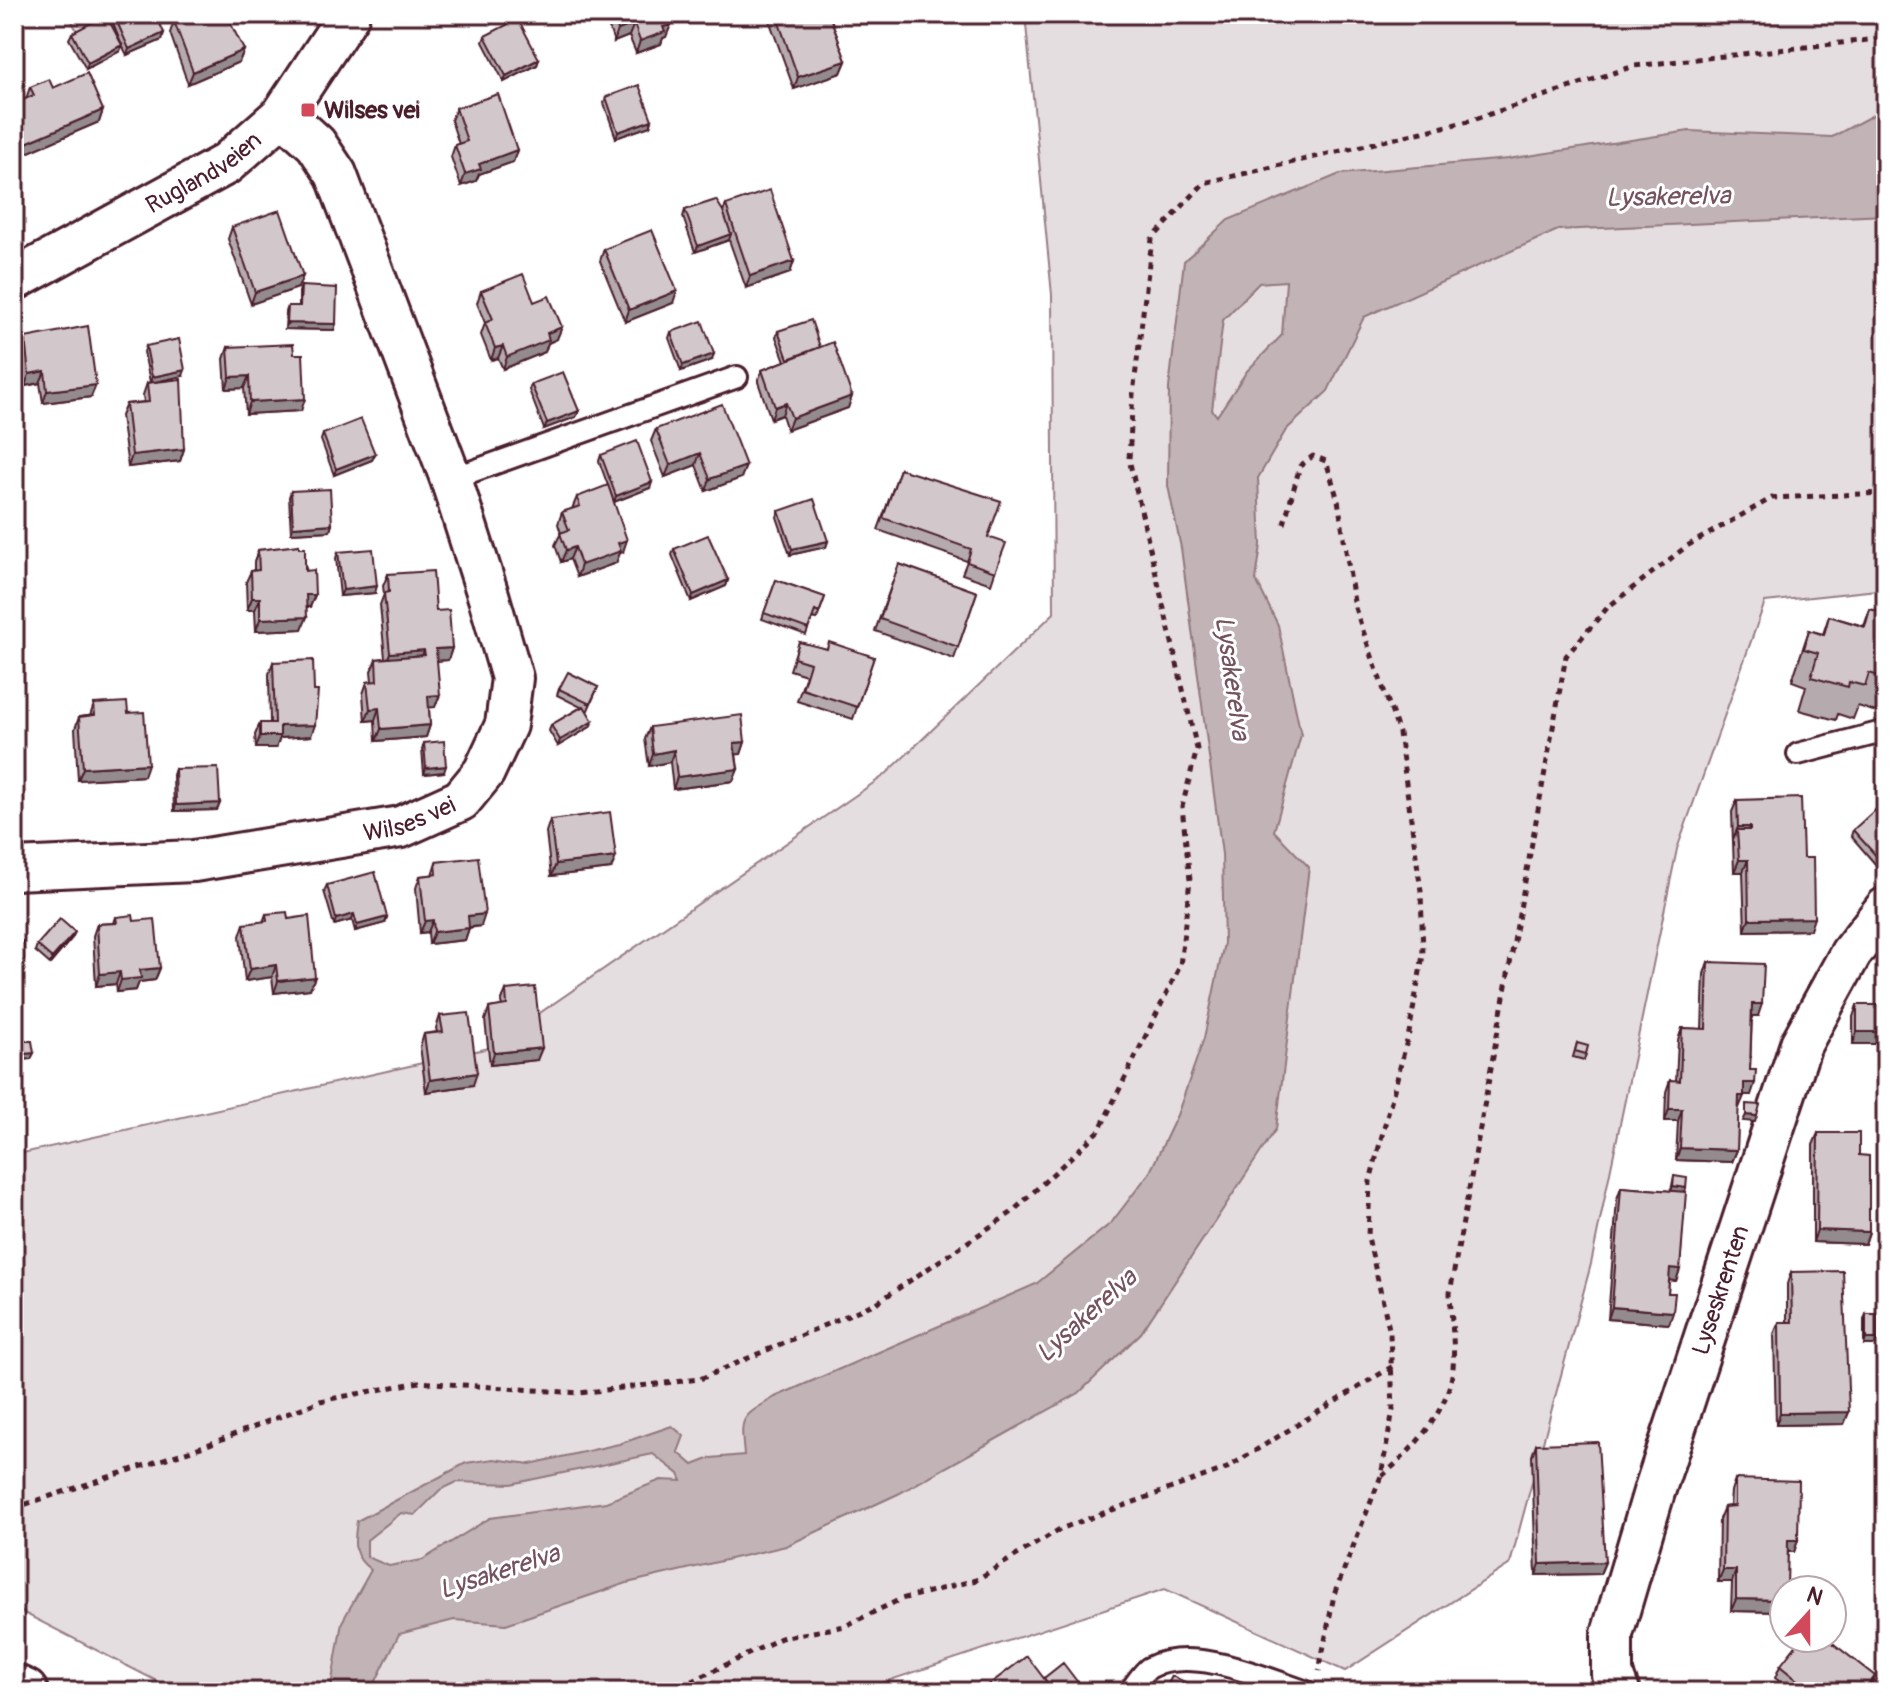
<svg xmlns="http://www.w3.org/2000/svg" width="1900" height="1706" viewBox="0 0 1900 1706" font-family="Pangolin,sans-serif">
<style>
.green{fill:#e5dee0;stroke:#987e86;stroke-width:2}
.water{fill:#c1b3b6;stroke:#91787e;stroke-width:2;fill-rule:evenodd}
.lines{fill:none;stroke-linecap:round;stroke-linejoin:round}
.service-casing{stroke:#4a1f2b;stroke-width:26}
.minor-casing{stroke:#4a1f2b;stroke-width:46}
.primary-casing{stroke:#4a1f2b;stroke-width:50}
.path{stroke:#4a1f2b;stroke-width:5;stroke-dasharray:6 6;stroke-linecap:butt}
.service{stroke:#fff;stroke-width:20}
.minor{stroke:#fff;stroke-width:40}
.primary{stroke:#fff;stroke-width:44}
.wall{fill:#b5abaf;stroke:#4a1f2b;stroke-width:2}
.shaded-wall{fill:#938b8e;stroke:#4a1f2b;stroke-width:2}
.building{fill:#d2c7cb;stroke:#4a1f2b;stroke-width:2}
.poi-dot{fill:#d1495b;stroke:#fff;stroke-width:3}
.labels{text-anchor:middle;stroke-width:6;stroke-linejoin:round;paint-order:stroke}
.poi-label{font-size:24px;font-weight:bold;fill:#4a1f2b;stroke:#fff;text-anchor:start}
.street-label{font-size:24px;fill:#4a1f2b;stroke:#fff}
.water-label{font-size:26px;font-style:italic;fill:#74535c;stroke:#fff}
</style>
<rect width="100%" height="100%" fill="#fff"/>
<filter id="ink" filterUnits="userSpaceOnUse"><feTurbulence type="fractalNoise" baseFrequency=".0125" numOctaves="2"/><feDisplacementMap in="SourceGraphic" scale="16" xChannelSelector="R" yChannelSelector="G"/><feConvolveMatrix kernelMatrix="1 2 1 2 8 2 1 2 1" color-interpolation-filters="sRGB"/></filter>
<g filter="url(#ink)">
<path class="green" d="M68 14H119L85 46Z
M1025 14H1886V589L1765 602 1677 849 1591 1264 1510 1564 1345 1671 1165 1589 866 1688 864 1692H178L14 1608V1155L489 1048 885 775 1054 613 1052 295Z"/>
<path class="water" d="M1886 108V215L1558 230 1364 317 1328 391 1286 430 1258 478 1261 545 1256 580 1278 625 1301 735 1274 831 1309 867 1276 1129 1141 1333 1079 1393 898 1494 786 1546 627 1583 506 1624 454 1620 399 1634 376 1681 375 1692H330L342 1622 371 1570C351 1555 354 1543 357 1521L466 1463 494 1459 530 1464 619 1444 672 1426 684 1436 678 1452 693 1465 711 1458 744 1455C740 1416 740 1418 775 1397L1036 1284 1111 1223 1150 1172 1177 1115 1204 1038 1224 943 1222 854 1181 548 1168 486 1169 388 1184 261 1228 220 1340 174 1508 159 1689 131 1832 137ZM1286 281 1282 335 1247 371 1217 416 1212 410 1223 320 1259 283ZM653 1454 679 1474 682 1481 661 1480 606 1502 490 1518 422 1560 389 1566 367 1557V1540L401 1513 415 1515 440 1490 457 1482 511 1484Z"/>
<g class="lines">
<g class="service-casing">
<path id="service" d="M451 479 737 377
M1798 754 1886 731
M1129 1692C1135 1685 1142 1673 1149 1668 1193 1645 1264 1678 1307 1692"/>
</g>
<g class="minor-casing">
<g id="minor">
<path id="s1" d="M14 280 226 164 283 114 349 14"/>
<path id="s2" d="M14 869 194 861 401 827 461 800 484 772 506 725 512 678 489 598 451 479 336 174 316 144 283 114"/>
<path id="s3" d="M1619 1692 1612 1674V1634L1654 1492 1801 1044 1851 953 1886 908"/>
</g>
</g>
<g class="primary-casing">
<path id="primary" d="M14 1687 25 1692"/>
</g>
<path class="path" d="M1284 524 1300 466 1313 456 1326 461 1338 500 1355 608 1399 733 1421 891 1423 955 1409 1033 1370 1181 1368 1237 1390 1333 1393 1410 1381 1476 1334 1595 1319 1671
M1382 1476C1413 1450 1449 1411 1453 1368 1455 1344 1451 1317 1450 1293L1566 656 1608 607 1687 546 1772 498 1886 493
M14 1508 207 1445 320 1401 419 1382 579 1393 700 1379 878 1302 1011 1213 1099 1131 1180 966 1190 880 1182 807 1197 749 1129 459 1133 394 1152 239 1204 183 1469 121 1634 66 1886 38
M670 1692 781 1638 845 1626 901 1599 976 1580 1060 1529 1227 1468 1393 1366"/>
<use href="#service" class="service"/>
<use href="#minor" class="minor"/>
<use href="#primary" class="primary"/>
</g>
<path class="wall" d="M604 14H690L670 21 666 37 663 38 661 44 636 53 629 36 614 42Z
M767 14H829L846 61 841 73 794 89Z
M114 15 162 40 127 55 122 45 120 51 86 69 69 39 72 33 120 41 112 21Z
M174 21 244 50 239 62 188 84 170 33Z
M485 36 539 59 537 65 504 82 483 42Z
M30 87 53 88 103 110 99 122 22 155 14 137V104L26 99Z
M606 97 652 120 650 126 616 138 604 103Z
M456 108 517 150 513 162 479 174 476 181 461 186 451 157 455 145 459 144 451 120Z
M726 205 794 261 790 273 746 288 729 240 695 252 683 217 685 210 723 211Z
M232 227 298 288 251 304 228 239Z
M604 249 673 303 625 322 600 261Z
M301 286 334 330 285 329 286 312 288 306H299V292Z
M481 291 534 302 557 339 548 343 545 352 503 369 498 358 491 360 481 335 485 323 477 303Z
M778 331 820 347 852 396 848 408 787 430 782 415 771 419 758 382 762 370 785 361 776 337Z
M671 332 712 360 681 371 669 338Z
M25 338 91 397 43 403 40 383 25 386 20 350Z
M146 346 183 376 154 382 184 449 180 461 128 467 121 416 126 404 144 402 143 395 147 383 150 382 144 352Z
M228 347 301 411 246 414 244 388 226 389 224 359Z
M531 384 579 411 576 417 544 429 529 390Z
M656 429 741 478 706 491 696 465 665 477 651 441Z
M323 434 375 454 372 460 334 475 321 440Z
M601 455 652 482 650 488 614 502 599 461Z
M900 469 995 572 991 584 962 574 967 561 878 530Z
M291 491 332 524 330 531 291 533 289 497Z
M577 497 623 552 620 553 616 563 577 577 570 559 561 562 555 545 561 533 558 524 562 512 572 509Z
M779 511 828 541 826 547 790 555 777 517Z
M299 548 315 595 310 607H306L302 629 256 631 255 610H247L246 582 251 571 254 570V562L258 550Z
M674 549 728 580 726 586 691 601 672 555Z
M338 552 375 593 340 596 336 558Z
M899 564 977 592 954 659 875 631Z
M388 574 436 611 452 648 448 660 437 661 435 707H429L430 725 426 737 376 741 375 720 365 721 363 694 367 682 372 681 371 671 376 659 385 658 380 605 384 594 383 586Z
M776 580 825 597 817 619 812 618 806 635 762 619Z
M1870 609 1886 614V708L1878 706 1876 712 1858 706 1853 719 1838 714 1836 720 1799 710 1806 686 1792 681 1809 630 1823 634 1829 616 1864 626Z
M799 642 826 649 874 657 853 719 797 701 806 675 790 670Z
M273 662 311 736 280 738 276 748H256L255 735 260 723H270L269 674Z
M598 687 588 710H586L590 727 558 746 549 731 551 725 581 707 557 695 559 689Z
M94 704 128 713 144 776 78 780 75 729 79 717 90 716Z
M650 727 745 742 741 754H736L738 769 733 781 673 789 670 762 649 766 645 739Z
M424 743 444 772 424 774 422 749Z
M175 769 220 803 217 810 174 811 173 775Z
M1882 778H1886V810H1878L1877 790Z
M1737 800 1803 858 1810 930 1745 931 1743 872H1734L1732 812Z
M550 820 611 869 551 876 546 832Z
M1853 830 1886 856 1876 865 1851 836Z
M436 862 481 926 469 928 465 940 429 944 428 932 420 933 416 888 420 876 432 875Z
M327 885 387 917 385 923 355 931 352 920 334 925 324 891Z
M266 914 288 919 310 989 274 993 272 977 245 981 240 936 244 924 263 922Z
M116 917 134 921 160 968 155 980 139 982 136 990 117 992 116 984 96 986 93 936 97 924 114 923Z
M72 938 50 964 35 951 37 945Z
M1886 958V1083L1878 1084V1044H1853V1017L1857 1005H1884V963Z
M1708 962 1758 1016H1752L1750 1070 1751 1095H1744L1738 1108 1737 1150 1732 1162 1676 1160 1678 1121H1665L1666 1092 1670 1080 1676 1081 1678 1040 1682 1028 1702 1029 1704 974Z
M506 990 537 1060 490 1065 485 1020 489 1008 502 1006 501 1002Z
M440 1016 473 1085 426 1092 420 1046 424 1034 437 1032 436 1028Z
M22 1041 31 1059 21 1060 19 1048Z
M1577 1043 1586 1054 1584 1060 1573 1057Z
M1818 1133 1859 1155 1869 1232 1865 1244 1813 1242V1145Z
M1674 1176 1686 1188 1685 1192 1680 1269 1676 1281 1669 1280 1668 1293 1673 1312 1669 1324 1608 1319 1617 1199 1621 1187 1671 1191Z
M1791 1272 1849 1412 1844 1424 1776 1425 1774 1334 1779 1322H1787V1284Z
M1866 1314 1875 1345H1864V1320Z
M1536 1444 1605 1562 1600 1574 1536 1575 1532 1456Z
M1735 1479 1798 1540 1794 1552H1788L1783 1612 1731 1611 1732 1582H1718L1719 1519 1724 1507 1730 1506 1731 1491Z
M1834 1635 1832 1642 1871 1688 1868 1692H1793L1775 1678 1780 1666Z"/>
<path class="shaded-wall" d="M666 14H690L662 24Z
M634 24 629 36 614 42 618 30Z
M671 25 666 37 663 38 661 44 636 53 640 41 663 27Z
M164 33 162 40 127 55 129 49Z
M122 45 120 51 86 69 88 63Z
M244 50 239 62 188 84 193 72Z
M539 59 537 65 504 82 506 76Z
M846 61 841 73 794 89 798 77Z
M103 110 99 122 22 155 26 143Z
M652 120 650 126 616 138 618 132Z
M517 150 513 162 479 174 476 181 461 186 465 174 479 164Z
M731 234 729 240 695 252 698 246Z
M794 261 790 273 746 288 750 276Z
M303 276 298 288 251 304 255 292Z
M677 291 673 303 625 322 629 310Z
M287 323 336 324 334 330 285 329Z
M562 327 557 339 548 343 545 352 503 369 507 357 547 333Z
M21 335 19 341 14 344V339Z
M503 346 498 358 491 360 495 348Z
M714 354 712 360 681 371 683 365Z
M185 370 183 376 150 383 152 377Z
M45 371 40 383 25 386 29 374Z
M249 376 244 388 226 389 230 377Z
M96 385 91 397 43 403 47 391Z
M852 396 848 408 787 430 792 418Z
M305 399 301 411 246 414 250 402Z
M786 403 782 415 771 419 775 407Z
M579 411 576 417 544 429 547 423Z
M184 449 180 461 128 467 132 455Z
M700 453 696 465 665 477 670 465Z
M375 454 372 460 334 475 336 469Z
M746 466 741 478 706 491 710 479Z
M652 482 650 488 614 502 616 496Z
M332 524 330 531 291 533 293 527Z
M627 540 623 552 620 553 616 563 577 577 581 565 618 543Z
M828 541 826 547 790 555 792 549Z
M575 547 570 559 561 562 566 550Z
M728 580 726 586 691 601 693 595Z
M377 586 375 593 340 596 343 590Z
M306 595H315L310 607H302Z
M252 598H260L255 610H247Z
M307 617 302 629 256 631 260 619Z
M452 648 448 660 432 661 436 649Z
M424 650 420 662 385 665 390 653Z
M440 695 435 707 424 708 428 696Z
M379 708 375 720 365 721 370 709Z
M593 721 590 727 558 746 560 740Z
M315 725 311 736 280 738 276 748H256L260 736 280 726Z
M430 725 426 737 376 741 381 729Z
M745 742 741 754 730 755 734 743Z
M674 750 670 762 649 766 653 754Z
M148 764 144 776 78 780 83 768Z
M446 766 444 772 424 774 426 768Z
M738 769 733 781 673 789 677 777Z
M1882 798H1886V810H1878Z
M220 803 217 810 174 811 176 805Z
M1738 827H1750L1745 839 1737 830 1733 839Z
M1886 852V856L1876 865 1879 859Z
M616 857 611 869 551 876 556 864Z
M1739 860H1748L1743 872H1734Z
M354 914 352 920 334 925 336 919Z
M485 914 481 926 463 928 468 916Z
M387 917 385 923 355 931 357 925Z
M1814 918 1810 930 1745 931 1749 919Z
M433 920 428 932 420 933 425 921Z
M469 928 465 940 429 944 434 932Z
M75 932 72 938 50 964 52 958Z
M14 962H24L22 968H14Z
M276 965 272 977 245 981 250 969Z
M160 968 155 980 139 982 136 990 117 992 121 980 140 970Z
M120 972 116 984 96 986 100 974Z
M315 977 310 989 274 993 278 981Z
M1752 1004H1762L1758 1016H1748Z
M1857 1032H1882L1878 1044H1853Z
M542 1048 537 1060 490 1065 494 1053Z
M34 1053 31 1059 21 1060 23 1054Z
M1882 1072H1886V1083L1878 1084Z
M477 1073 473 1085 426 1092 430 1080Z
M1744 1083H1755L1751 1095H1740Z
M1739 1096H1744L1739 1108H1734Z
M1669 1109H1682L1678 1121H1665Z
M1746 1115 1757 1116 1755 1122 1743 1121Z
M1680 1148 1737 1150 1732 1162 1676 1160Z
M1673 1186 1686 1188 1684 1194 1670 1193Z
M1817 1230 1869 1232 1865 1244 1813 1242Z
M1670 1268 1680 1269 1676 1281 1665 1280Z
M1612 1307 1673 1312 1669 1324 1608 1319Z
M1866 1339H1877L1875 1345H1864Z
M1849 1412 1844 1424 1776 1425 1780 1413Z
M1788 1540H1798L1794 1552H1784Z
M1605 1562 1600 1574 1536 1575 1540 1564Z
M1723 1570H1736L1732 1582H1718Z
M1736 1599 1784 1600V1609L1783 1612 1731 1611Z
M1875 1676 1871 1688 1868 1692H1863Z"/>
<path class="building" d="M117 14H156L164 33 129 49 114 15Z
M192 14H226L244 50 193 72 174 21Z
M612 14H667L671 25 663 27 665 32 640 41 634 24 618 30Z
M776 14H829L846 61 798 77Z
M106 15 122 45 88 63 72 33Z
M518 19 539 59 506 76 485 36Z
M87 73 103 110 26 143 14 114V104L34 95 30 87 49 79 53 88Z
M639 85 652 120 618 132 606 97Z
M498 94 517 150 479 164 481 169 465 174 455 145 467 141 456 108Z
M770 190 794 261 750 276 726 205Z
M716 200 723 211 731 234 698 246 685 210Z
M280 210 303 276 255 292 232 227Z
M652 230 677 291 629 310 604 249Z
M523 274 534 302 549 296 562 327 547 333 549 340 507 357 503 346 495 348 485 323 493 319 481 291Z
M301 286 337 288 336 324 287 323 288 306H300Z
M811 320 820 347 788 359 778 331Z
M702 321 714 354 683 365 671 332Z
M14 322 21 335 14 339Z
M88 326 96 385 47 391 45 371 29 374 25 338Z
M179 339 185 370 152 377 146 346Z
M833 342 852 396 792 418 786 403 775 407 762 370Z
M293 344 294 354H303L305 399 250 402 249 376 230 377 228 347Z
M563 372 579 411 547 423 531 384Z
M181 379 184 449 132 455 126 404 149 402 147 383Z
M722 404 746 466 710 479 700 453 670 465 656 429Z
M361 419 375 454 336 469 323 434Z
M637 441 652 482 616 496 601 455Z
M900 469 1001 501 988 537 1006 543 995 572 967 562 971 549 883 518Z
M608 485 627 540 618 543 621 551 581 565 575 547 566 550 560 533 569 530 562 512 580 506 577 497Z
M330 489 332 524 293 527 291 491Z
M814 499 828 541 792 549 779 511Z
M708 535 728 580 693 595 674 549Z
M299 545V548H305V571L314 570 315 595H306L307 617 260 619V598H252L251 571 259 570 258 550Z
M373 549 377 586 343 590 338 552Z
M899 564 977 592 958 647 880 619Z
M433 571 436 611 449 610 452 648 436 649 440 695 428 696 430 725 381 729 379 708 370 709 367 682 377 681 376 659 425 655 424 650 390 653 384 593 389 592 388 574Z
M776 580 825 597 819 613 815 611 808 629 764 613Z
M1870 609 1886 614V678L1869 673 1865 686 1849 682 1848 687 1811 677 1818 653 1804 649 1809 630 1824 635 1829 616 1865 627Z
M799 642 827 649 829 642 874 657 857 707 802 689 810 663 794 658Z
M313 660 314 691H318L315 725 280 726V736H260V723H275L273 662Z
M568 672 598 687 590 704 559 689Z
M127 702 128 713 144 712 148 764 83 768 79 717 95 715 94 704Z
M584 706 593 721 560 740 551 725Z
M742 715 745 742 734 743 738 769 677 777 674 750 653 754 650 727Z
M444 741 446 766 426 768 424 743Z
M218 768 220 803 176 805 175 769Z
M1882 778H1886V798H1882Z
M1801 798 1803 858H1813L1814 918 1749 919 1748 860H1739L1737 830H1750V827H1738L1737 800Z
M1875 810 1886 822V852L1879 859 1853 830Z
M610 812 616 857 556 864 550 820Z
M478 857 485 914 468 916 469 928 434 932 433 920 425 921 420 876 437 874 436 862Z
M375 872 387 917 357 925 354 914 336 919 327 885Z
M287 912 288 919 309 916 315 977 278 981 276 965 250 969 244 924 267 921 266 914Z
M133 915 134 921 155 919 160 968 140 970 141 978 121 980 120 972 100 974 97 924 117 923 116 917Z
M60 919 75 932 52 958 37 945Z
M14 941H23L24 962H14Z
M1708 962 1764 964 1762 1004H1752L1750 1070H1756L1755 1083H1744V1096H1739L1737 1150 1680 1148 1682 1109H1669L1670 1080 1680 1081 1682 1028 1706 1029Z
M535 987 542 1048 494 1053 489 1008 507 1005 506 990Z
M1857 1005H1886V1072H1882V1032H1857Z
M469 1013 477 1073 430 1080 424 1034 443 1032 440 1016Z
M22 1041H32L34 1053 23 1054Z
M1577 1043 1588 1046 1586 1054 1575 1051Z
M1746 1104 1760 1105 1757 1116 1746 1115Z
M1818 1133H1859V1155L1869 1156V1232L1817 1230Z
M1674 1176 1687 1178 1686 1188 1673 1186Z
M1621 1187 1686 1192 1680 1269 1670 1268 1668 1293H1675L1673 1312 1612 1307Z
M1843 1271 1849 1412 1780 1413 1779 1322H1792L1791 1272Z
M1866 1314H1877V1339H1866Z
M1598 1442 1605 1562 1540 1564 1536 1444Z
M1735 1479 1799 1481 1798 1540H1788L1787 1590H1784V1600L1736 1599V1570H1723L1724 1507 1735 1506Z
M1802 1638H1832L1830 1641 1875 1676 1863 1692H1812L1780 1666Z
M1027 1656 1054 1692H979Z
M1063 1663 1079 1684 1069 1692H1054L1044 1678Z
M1172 1676 1206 1692H1164Z
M1555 1687 1560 1692H1550Z"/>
</g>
<rect class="poi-dot" x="300" y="102" width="16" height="16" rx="4"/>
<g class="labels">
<g class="poi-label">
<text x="324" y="118">Wilses vei</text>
</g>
<g class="street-label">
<text dy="8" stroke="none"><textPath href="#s1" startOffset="218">Ruglandveien</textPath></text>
<text dy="8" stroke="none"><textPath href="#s2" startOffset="400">Wilses vei</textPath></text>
<text dy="8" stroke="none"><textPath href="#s3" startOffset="420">Lyseskrenten</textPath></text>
</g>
<g class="water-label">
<text transform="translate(1668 196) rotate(-1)" y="9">Lysakerelva</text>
<text transform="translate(1233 678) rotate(82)" y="9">Lysakerelva</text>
<text transform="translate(1086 1315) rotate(-42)" y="9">Lysakerelva</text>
<text transform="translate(499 1571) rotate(-18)" y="9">Lysakerelva</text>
</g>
</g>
<rect width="1900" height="1706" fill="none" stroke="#fff" stroke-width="48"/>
<rect x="24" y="24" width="1852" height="1658" fill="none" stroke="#4a1f2b" stroke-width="3" filter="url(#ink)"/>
<g transform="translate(1808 1614) rotate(21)"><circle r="38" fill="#ffffff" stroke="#b7a5aa" stroke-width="2"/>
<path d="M0-6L14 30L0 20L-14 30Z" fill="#d1495b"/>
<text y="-12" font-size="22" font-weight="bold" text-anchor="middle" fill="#4a1f2b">N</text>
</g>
</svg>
